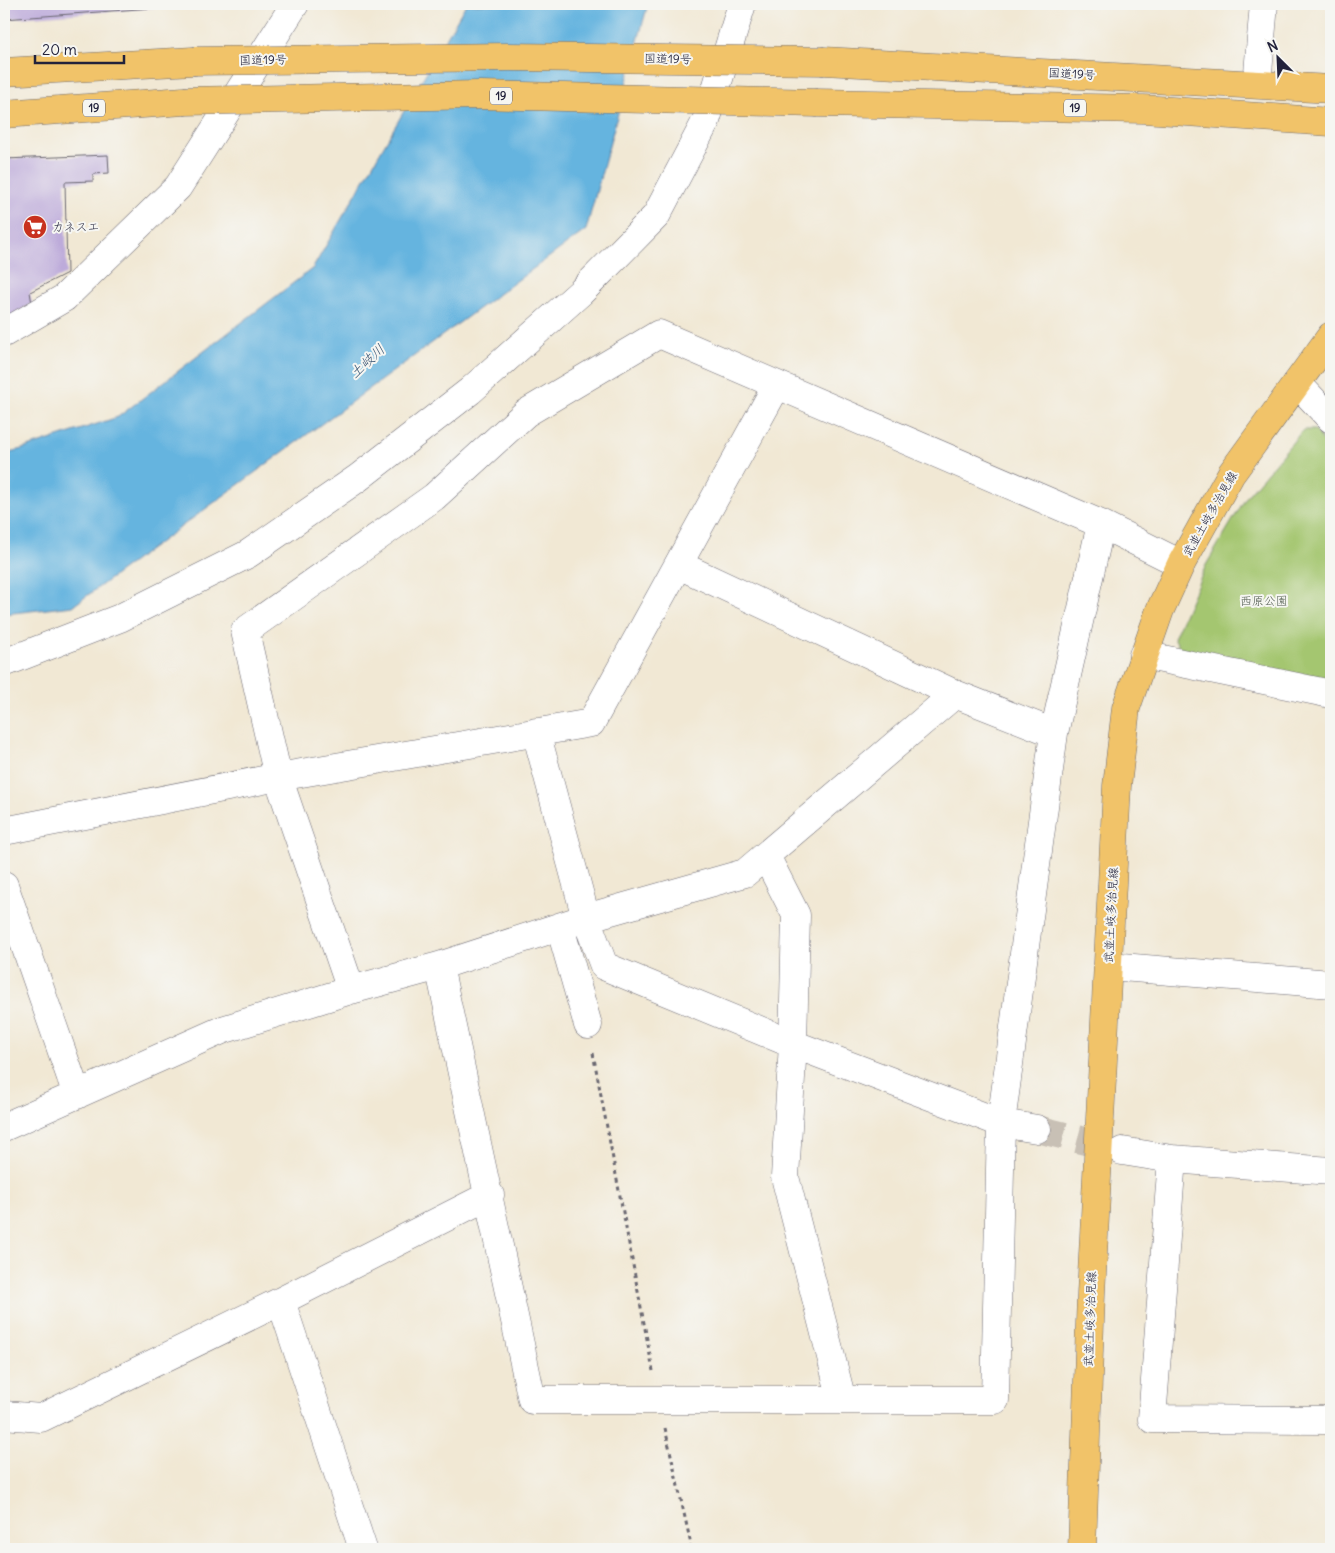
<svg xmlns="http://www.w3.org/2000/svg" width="1335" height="1553" viewBox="0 0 1335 1553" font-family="Delius,'Klee One',sans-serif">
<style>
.green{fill:#a4c670;stroke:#637456}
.water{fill:#65b4df;stroke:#446b8d}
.building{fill:#bdabda}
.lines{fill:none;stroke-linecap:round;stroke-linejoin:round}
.minor-tunnel{stroke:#c8c0b5;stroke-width:28;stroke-dasharray:28 14;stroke-linecap:butt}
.minor-casing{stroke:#6a6771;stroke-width:29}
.major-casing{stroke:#6a6771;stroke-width:29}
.highway-casing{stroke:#6a6771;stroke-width:29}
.path{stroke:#6a6771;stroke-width:3;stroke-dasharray:4 4;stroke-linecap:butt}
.minor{stroke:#fff;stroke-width:28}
.major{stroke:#f1c369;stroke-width:28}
.highway{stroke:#f1c369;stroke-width:28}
.highway-bridge-casing{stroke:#6a6771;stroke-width:29;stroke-linecap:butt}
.highway-bridge{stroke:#f1c369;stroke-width:28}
.labels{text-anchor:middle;stroke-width:4;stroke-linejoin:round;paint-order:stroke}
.shield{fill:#f6f6f2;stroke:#626272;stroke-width:1}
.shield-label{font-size:11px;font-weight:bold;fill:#22223b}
.street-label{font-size:12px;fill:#22223b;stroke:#f6f6f2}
.poi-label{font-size:12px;fill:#22223b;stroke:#f6f6f2;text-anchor:start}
.park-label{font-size:12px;fill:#505b4e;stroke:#f6f6f2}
.water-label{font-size:14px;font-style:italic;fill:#395574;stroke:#f6f6f2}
</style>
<rect width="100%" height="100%" fill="#f6f6f2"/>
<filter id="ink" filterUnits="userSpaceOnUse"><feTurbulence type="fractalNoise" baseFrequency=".02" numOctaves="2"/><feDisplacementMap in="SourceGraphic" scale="10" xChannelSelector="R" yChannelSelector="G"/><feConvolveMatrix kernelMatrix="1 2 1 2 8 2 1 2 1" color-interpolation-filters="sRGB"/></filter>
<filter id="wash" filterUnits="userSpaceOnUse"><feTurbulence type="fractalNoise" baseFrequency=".0096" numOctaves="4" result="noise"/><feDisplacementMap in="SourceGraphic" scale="20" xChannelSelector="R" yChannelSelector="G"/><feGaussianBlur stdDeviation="1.12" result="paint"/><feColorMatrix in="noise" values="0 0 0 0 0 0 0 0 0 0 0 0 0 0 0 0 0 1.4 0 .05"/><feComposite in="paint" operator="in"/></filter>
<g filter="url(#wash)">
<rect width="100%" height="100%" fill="#f1e8d4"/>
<path class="green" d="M1303 430H1315L1331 453V683L1183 652 1174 638 1206 565 1247 496Z"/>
<path class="water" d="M466 4H648L586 230 73 606 4 614V455L118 417 313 268Z"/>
<g id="blocks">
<path class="building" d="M4 4H179V6L4 19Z
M108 155 109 173 93 174V181L65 182 67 273 30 292 32 304 4 320V159Z"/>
</g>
</g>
<g filter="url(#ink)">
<use href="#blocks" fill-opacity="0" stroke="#6a6771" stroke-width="1"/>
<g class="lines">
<path class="minor-tunnel" d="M1037 1129 1121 1150"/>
<g class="minor-casing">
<path id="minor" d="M1257 84 1264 4
M4 333 64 298 178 187 295 4
M1297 383 1331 419
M679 565 955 694 1054 733 1101 524
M1143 655 1331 694
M4 663 120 618 248 554 358 478 470 391 581 292 656 216 706 121 742 4
M536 732 586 918 604 966 793 1044 1001 1123 1037 1129
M4 831 278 777 591 723 777 385
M766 856 796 915 793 1044 785 1177 842 1400
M4 885 77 1095
M560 927 588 1025
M439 966 532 1400H995L1001 1123 1054 733
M1109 966 1331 984
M351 990 278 777 245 631 434 497 526 413 659 334 1101 524 1181 564
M4 1127 222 1030 351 990 439 966 586 918 745 873 955 694
M1122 1151 1172 1159 1331 1171
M1172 1159 1152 1419 1331 1420
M281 1301 363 1549
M4 1415 41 1418 281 1301 490 1195"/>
</g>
<g class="major-casing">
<path id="major" d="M1082 1549 1091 1294 1117 786 1126 708 1160 610 1181 564 1231 474 1331 336"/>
</g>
<g class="highway-casing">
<path id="highway" d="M824 61 1331 89
M4 72 193 61
M817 103 1143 109 1331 122
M4 114 184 101"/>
</g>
<path class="path" d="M593 1053 653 1371
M665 1428 692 1549"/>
<use href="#minor" class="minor"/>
<use href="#major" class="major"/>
<use href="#highway" class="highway"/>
<g class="highway-bridge-casing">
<path id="highway-bridge" d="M193 61 509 57 824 61
M184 101 479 95 817 103"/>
</g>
<use href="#highway-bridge" class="highway-bridge"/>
</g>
</g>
<defs>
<g id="supermarket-disc" transform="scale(1.25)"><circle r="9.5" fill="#c8321e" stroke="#f6f6f2"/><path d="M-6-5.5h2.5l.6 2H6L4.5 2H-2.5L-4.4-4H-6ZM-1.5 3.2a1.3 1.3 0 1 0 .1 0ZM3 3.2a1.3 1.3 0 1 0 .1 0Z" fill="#fff"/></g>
</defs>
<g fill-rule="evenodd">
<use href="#supermarket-disc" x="35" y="227"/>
</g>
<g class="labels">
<g class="shield">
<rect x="490" y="87.5" width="22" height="17" rx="4"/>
<rect x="83" y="99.5" width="22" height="17" rx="4"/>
<rect x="1064" y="99.5" width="22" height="17" rx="4"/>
</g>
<g class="shield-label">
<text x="501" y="100">19</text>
<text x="94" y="112">19</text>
<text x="1075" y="112">19</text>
</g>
<g class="street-label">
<text transform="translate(668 59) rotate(1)" y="4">国道19号</text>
<text transform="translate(263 60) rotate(-1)" y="4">国道19号</text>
<text transform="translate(1072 74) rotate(3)" y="4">国道19号</text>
<text transform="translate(1210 514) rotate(-60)" y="4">武並土岐多治見線</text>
<text transform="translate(1111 915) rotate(-87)" y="4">武並土岐多治見線</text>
<text transform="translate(1090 1319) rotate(-88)" y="4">武並土岐多治見線</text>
</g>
<g class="poi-label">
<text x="52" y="231">カネスエ</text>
</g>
<g class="park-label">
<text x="1264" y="605">西原公園</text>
</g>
<g class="water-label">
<text transform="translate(367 361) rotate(-43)" y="5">土岐川</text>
</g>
</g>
<rect width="1335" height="1553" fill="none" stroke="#f6f6f2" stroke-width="20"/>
<g transform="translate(1278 58) rotate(336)" stroke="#f6f6f2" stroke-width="4" paint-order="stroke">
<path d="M0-4L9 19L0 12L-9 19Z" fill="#22223b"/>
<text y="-8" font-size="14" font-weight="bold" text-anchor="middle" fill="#22223b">N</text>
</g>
<path d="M35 55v8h89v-8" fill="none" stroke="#22223b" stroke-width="2.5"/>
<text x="42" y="55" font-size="15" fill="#22223b" stroke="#f6f6f2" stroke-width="4" paint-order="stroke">20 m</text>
</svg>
